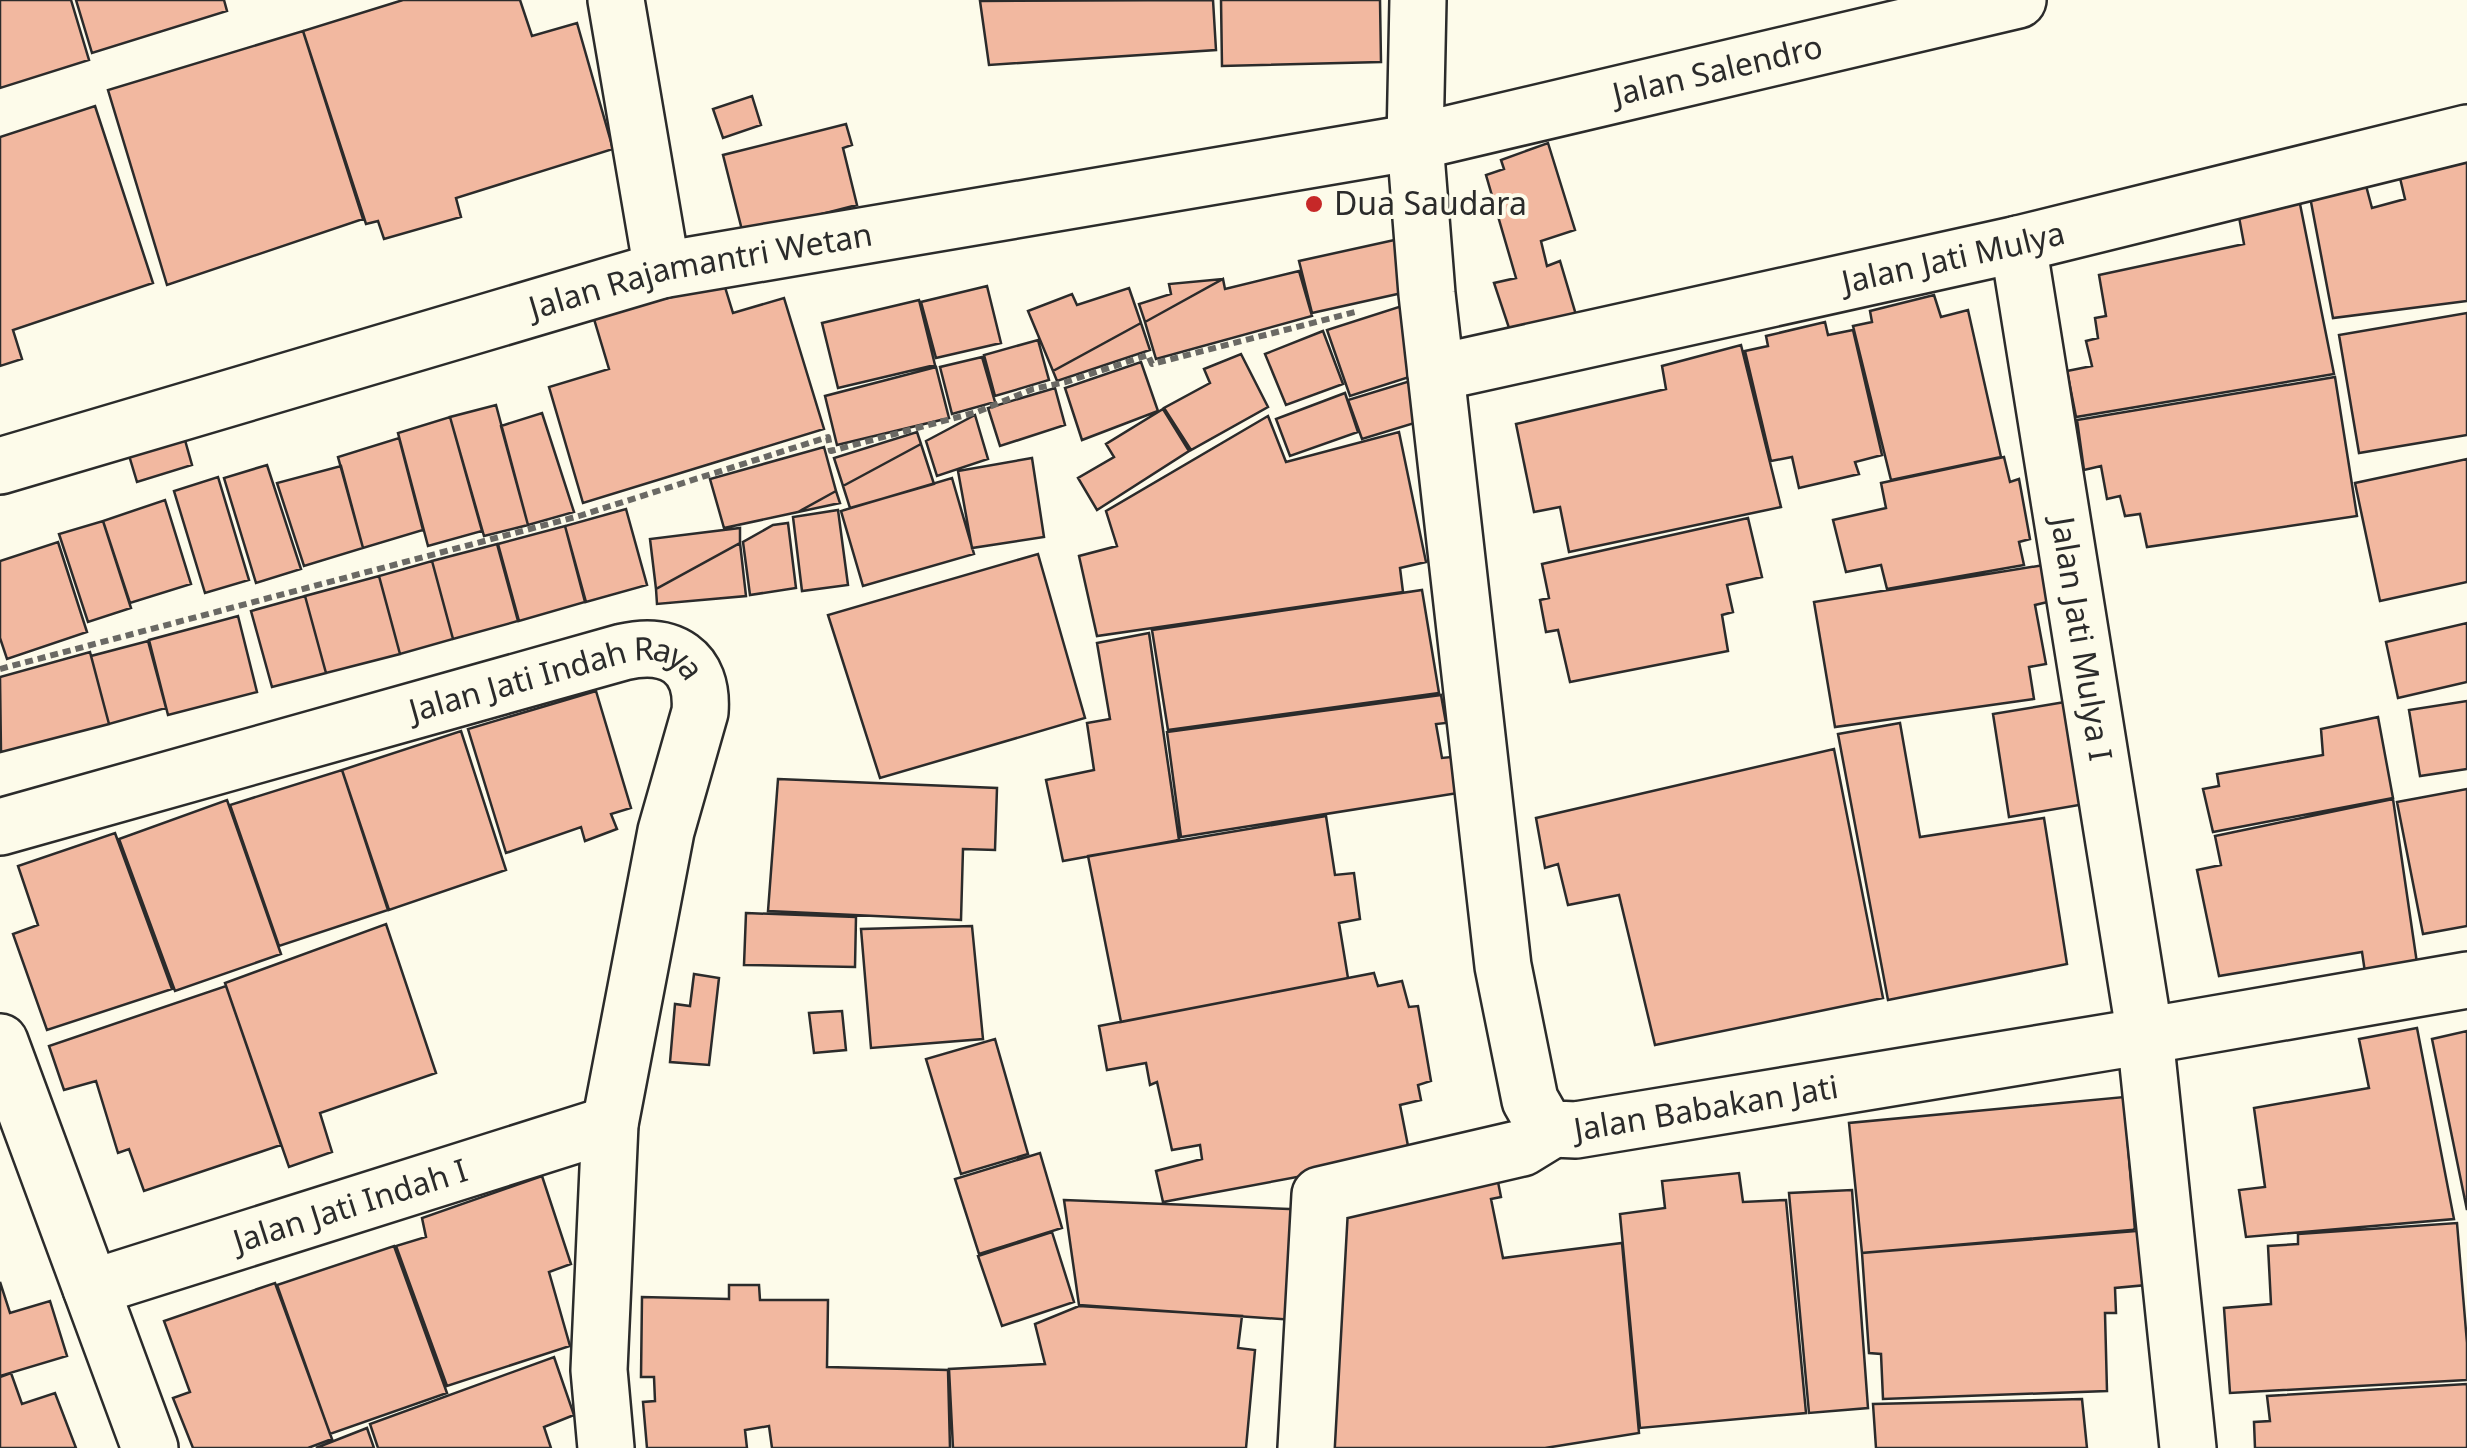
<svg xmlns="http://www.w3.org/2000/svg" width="2467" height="1448" viewBox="0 0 2467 1448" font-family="'Noto Sans',sans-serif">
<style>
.building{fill:#f2b8a0;stroke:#2b2b2b;stroke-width:2.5}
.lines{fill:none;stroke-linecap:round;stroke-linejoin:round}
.minor-casing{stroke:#2b2b2b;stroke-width:60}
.tertiary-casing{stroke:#2b2b2b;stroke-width:60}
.path{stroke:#6a6964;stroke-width:6;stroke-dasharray:8 5;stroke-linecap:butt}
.minor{stroke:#fdfbea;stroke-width:55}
.tertiary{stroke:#fdfbea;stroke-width:55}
.poi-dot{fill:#c62828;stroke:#fdfbea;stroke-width:4}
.labels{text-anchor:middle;stroke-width:8;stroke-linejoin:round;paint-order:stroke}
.street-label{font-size:32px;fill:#2b2b2b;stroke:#fdfbea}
.poi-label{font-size:32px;fill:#2b2b2b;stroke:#fdfbea;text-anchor:start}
</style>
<rect width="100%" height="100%" fill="#fdfbea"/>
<path class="building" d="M0 0H71L89 60 0 88Z
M76 0H224L227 11 92 53Z
M403 0H520L532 36 577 23 613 149 456 198 461 217 384 239 378 221 366 224 303 31Z
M1213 0 1216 50 989 65 980 1Z
M1221 0H1380L1381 62 1222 66Z
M303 31 363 219 167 285 108 90Z
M752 96 761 125 723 138 713 109Z
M95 106 153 283 13 330 22 359 0 366V137Z
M846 124 852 145 843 148 857 205 743 234 723 155Z
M1548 143 1575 230 1541 241 1547 266 1560 261 1576 315 1511 334 1494 283 1516 278 1486 175 1504 169 1501 160Z
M2467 146V301L2333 318 2307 181 2361 167 2372 208 2405 199 2400 178 2435 170 2431 154Z
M2296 184 2334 374 2076 417 2067 371 2092 366 2086 341 2098 338 2095 318 2106 316 2099 275 2244 244 2236 201Z
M1408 237 1420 289 1312 313 1299 261Z
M720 271 733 313 784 298 824 429 583 503 549 387 609 369 591 309Z
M1299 271 1312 316 1156 359 1145 322 1223 279 1225 289Z
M1223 279 1145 322 1139 304 1171 294 1169 284Z
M987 286 1001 343 936 358 921 302Z
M1129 288 1141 323 1053 371 1028 311 1072 294 1077 305Z
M1934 295 1941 317 1968 310 2001 457 1891 480 1853 326 1872 322 1870 311Z
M919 300 935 365 838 388 822 323Z
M1405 305 1425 372 1350 396 1327 330Z
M2467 313V435L2359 453 2339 335Z
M1825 322 1828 335 1853 330 1882 455 1855 462 1859 474 1799 488 1792 457 1771 461 1745 351 1768 346 1766 336Z
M1141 323 1150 350 1057 381 1053 371Z
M1323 331 1343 384 1286 405 1265 354Z
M1038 340 1049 380 995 396 984 355Z
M1741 345 1781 507 1569 552 1560 507 1534 512 1516 424 1666 389 1662 366Z
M1241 354 1268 407 1191 450 1164 408 1210 383 1204 369Z
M982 357 995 402 952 414 940 367Z
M1141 362 1158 411 1082 440 1065 388Z
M936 367 949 418 837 445 825 396Z
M2335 377 2357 516 2147 547 2140 514 2125 516 2120 496 2107 499 2101 466 2084 470 2077 420Z
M1420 378 1431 418 1362 439 1348 400Z
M1055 388 1065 425 1000 446 988 408Z
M1345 393 1358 432 1290 456 1276 419Z
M496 405 528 525 484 536 450 417Z
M1163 409 1189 451 1097 510 1078 478 1114 457 1106 444Z
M542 413 574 512 528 525 501 426Z
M975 415 988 459 937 476 926 441Z
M1268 416 1286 462 1399 432 1426 562 1400 568 1403 592 1097 636 1079 556 1117 546 1106 511Z
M450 417 482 531 428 546 398 433Z
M181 426 192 465 137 482 125 442Z
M917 432 921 444 843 486 834 458Z
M399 438 423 530 363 548 338 457Z
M921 444 934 484 850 508 843 486Z
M824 447 836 491 798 512 724 528 710 479Z
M2004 457 2010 482 2019 479 2030 539 2019 542 2024 565 1887 589 1881 565 1846 572 1833 520 1886 508 1881 483Z
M1032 458 1044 537 972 548 958 471Z
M2467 459V582L2380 601 2355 483Z
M267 465 301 569 256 583 224 478Z
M341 466 363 548 304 566 277 483Z
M218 477 249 580 205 593 174 491Z
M952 478 974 554 863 586 841 511Z
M836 491 840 503 798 512Z
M165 500 191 584 130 603 103 521Z
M626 509 647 585 586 602 565 526Z
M838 510 848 585 802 591 793 517Z
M1748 518 1762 577 1727 585 1733 612 1722 615 1728 651 1570 682 1558 630 1546 632 1540 600 1549 598 1542 564Z
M103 521 131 608 88 622 59 534Z
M788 523 796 588 750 595 743 542 773 525Z
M565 526 585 602 519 621 498 544Z
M740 528V543L656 589 650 539Z
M58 542 87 632 7 659 0 638V561Z
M740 543 746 596 657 604 656 589Z
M497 544 518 621 453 639 432 561Z
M1038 554 1085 718 880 778 828 615Z
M432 561 453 639 400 654 379 576Z
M2050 564 2056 600 2035 605 2046 664 2029 667 2034 699 1835 727 1814 602Z
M379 576 400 654 326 673 305 596Z
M1422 590 1439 693 1168 730 1152 630Z
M305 596 326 673 272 687 251 611Z
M238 616 257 692 168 715 149 640Z
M2467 623V682L2398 698 2386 642Z
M1149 633 1179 840 1063 861 1046 780 1094 770 1087 723 1110 719 1097 643Z
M148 641 166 708 109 724 91 656Z
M90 652 109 724 1 752 0 677Z
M596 691 631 808 611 814 617 829 585 841 581 827 506 853 468 729Z
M1441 695 1446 723 1436 724 1442 758 1451 757 1458 793 1181 837 1167 732Z
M2071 701 2085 804 2009 817 1993 714Z
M2467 701V769L2420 776 2409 710Z
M2378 717 2393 798 2213 832 2203 789 2219 786 2217 774 2323 755 2321 729Z
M1900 723 1920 837 2044 818 2067 964 1888 1000 1838 734Z
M461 731 506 870 389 910 342 770Z
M1834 749 1883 998 1655 1045 1619 895 1568 905 1558 864 1545 868 1536 818Z
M342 770 388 910 279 946 230 805Z
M778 779 997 788 995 850 963 849 961 920 768 911Z
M2467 789V926L2423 934 2397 802Z
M2393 799 2418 970 2366 979 2362 952 2219 976 2197 870 2221 865 2215 836Z
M227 800 281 954 175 991 119 839Z
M1326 816 1335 875 1354 873 1360 919 1339 923 1348 978 1121 1022 1088 856Z
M115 833 172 989 47 1030 13 934 38 925 18 866Z
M746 913 856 917 855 967 744 965Z
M386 924 436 1073 320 1113 332 1152 289 1167 225 983Z
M972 926 983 1039 871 1048 861 929Z
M1374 973 1378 986 1402 981 1409 1007 1418 1006 1431 1081 1418 1085 1421 1100 1400 1105 1410 1156 1163 1202 1156 1171 1202 1159 1200 1145 1172 1150 1157 1082 1150 1085 1146 1063 1107 1070 1099 1026Z
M694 974 719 978 709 1065 670 1062 675 1004 690 1006Z
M226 986 281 1145 144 1191 129 1149 118 1153 96 1081 64 1090 49 1046Z
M842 1011 846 1050 814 1053 809 1013Z
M2417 1028 2454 1219 2246 1237 2239 1190 2265 1187 2254 1108 2369 1088 2359 1039Z
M2467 1031V1210L2432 1039Z
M995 1039 1028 1154 961 1174 926 1059Z
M2124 1097 2135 1231 1862 1253 1849 1123Z
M1040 1153 1062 1228 979 1254 955 1179Z
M1496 1172 1501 1197 1491 1199 1503 1258 1622 1243 1639 1433 1545 1448H1318L1330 1207Z
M1739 1173 1743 1202 1786 1200 1806 1413 1640 1428 1620 1214 1665 1208 1662 1181Z
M542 1176 571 1264 549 1272 570 1346 447 1386 396 1246 426 1237 422 1218Z
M1852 1190 1868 1408 1809 1413 1789 1193Z
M1064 1200 1314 1210 1308 1321 1079 1305Z
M2457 1223 2467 1343V1380L2230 1393 2224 1308 2271 1304 2268 1246 2298 1244V1234Z
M2153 1228 2157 1284 2115 1288 2116 1313H2105L2107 1391 1883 1399 1881 1354 1869 1353 1862 1253Z
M1052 1232 1074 1302 1002 1326 978 1256Z
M394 1246 447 1393 330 1434 277 1285Z
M0 1282 10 1313 50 1301 67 1356 0 1376Z
M275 1283 332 1439 308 1448H193L173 1398 190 1392 164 1321Z
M729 1285H759L760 1300H828L827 1367 948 1370 950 1448H772L769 1426 745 1430 747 1448H647L643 1402 655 1401 654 1377H641L642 1297 729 1299Z
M1079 1306 1242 1316 1238 1348 1255 1350 1246 1448H953L949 1369 1045 1364 1035 1324Z
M554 1357 574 1415 544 1427 551 1448H378L370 1424Z
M11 1373 22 1404 55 1393 76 1448H0V1377Z
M2467 1384V1448H2255L2254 1422 2270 1421 2267 1396Z
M2082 1399 2087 1448H1876L1873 1404Z
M367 1428 374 1448H316Z"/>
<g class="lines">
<g class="minor-casing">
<g id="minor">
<path d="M616 0 662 270"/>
<path id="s1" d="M1415 142 1427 294 1503 966 1530 1100 1542 1121 1553 1129 1576 1130 2145 1036 2467 980"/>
<path id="s2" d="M2018 244 2145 1036 2188 1448"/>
<path id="s3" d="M1436 373 2018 244 2467 133"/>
<path id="s4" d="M0 827 623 652C670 641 704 661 700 712L666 831 610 1124 599 1370 606 1448"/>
<path d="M0 1042 150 1448"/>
<path id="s5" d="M91 1288 610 1124"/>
<path d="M1306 1448 1320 1195 1522 1148 1553 1129"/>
</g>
</g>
<g class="tertiary-casing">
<g id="tertiary">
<path d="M1415 142 1418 0"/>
<path id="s6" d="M0 466 662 270 1415 142 2018 0"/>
</g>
</g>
<path class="path" d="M0 669 579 516 828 437 831 451 977 412 1033 389 1066 382 1148 355 1152 364 1359 311"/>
<use href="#minor" class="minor"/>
<use href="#tertiary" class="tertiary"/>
</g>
<circle class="poi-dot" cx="1314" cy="204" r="10"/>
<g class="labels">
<g class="street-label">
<text dy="11" stroke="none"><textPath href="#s6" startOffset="1765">Jalan Salendro</textPath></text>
<text dy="11" stroke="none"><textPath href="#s3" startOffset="530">Jalan Jati Mulya</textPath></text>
<text dy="11" stroke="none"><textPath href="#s6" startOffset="728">Jalan Rajamantri Wetan</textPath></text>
<text dy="11" stroke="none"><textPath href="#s2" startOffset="400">Jalan Jati Mulya I</textPath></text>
<text dy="11" stroke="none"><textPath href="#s4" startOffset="578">Jalan Jati Indah Raya</textPath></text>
<text dy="11" stroke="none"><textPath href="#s1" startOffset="1158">Jalan Babakan Jati</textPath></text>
<text dy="11" stroke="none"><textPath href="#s5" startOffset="272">Jalan Jati Indah I</textPath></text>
</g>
<g class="poi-label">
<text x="1334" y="215">Dua Saudara</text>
</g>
</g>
</svg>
